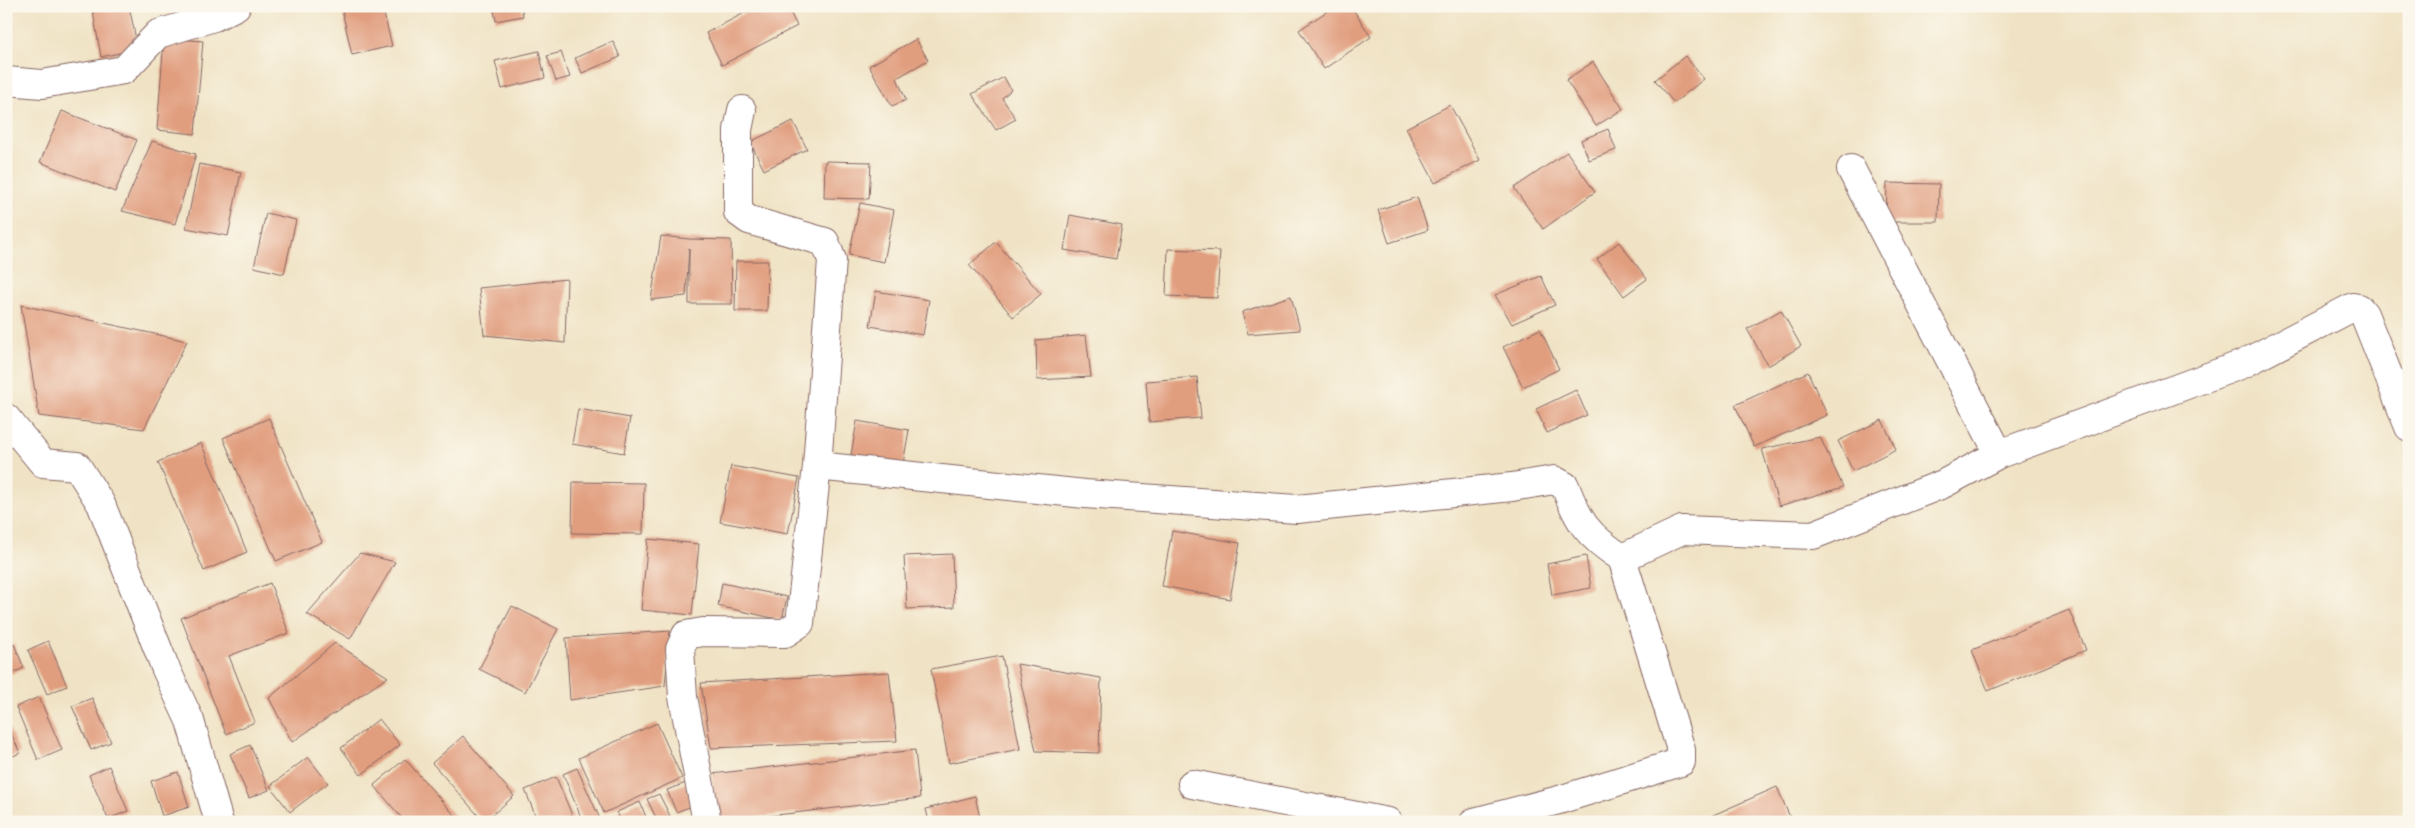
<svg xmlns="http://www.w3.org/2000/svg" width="2415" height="828" viewBox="0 0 2415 828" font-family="'IM FELL DW Pica',serif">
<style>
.building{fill:#e19e7f}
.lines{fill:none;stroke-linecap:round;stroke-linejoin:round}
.minor-casing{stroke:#846461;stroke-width:30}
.minor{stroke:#fff;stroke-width:28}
</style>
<rect width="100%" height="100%" fill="#fbf7ec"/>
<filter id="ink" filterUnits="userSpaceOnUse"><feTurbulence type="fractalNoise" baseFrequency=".02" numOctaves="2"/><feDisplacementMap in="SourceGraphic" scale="10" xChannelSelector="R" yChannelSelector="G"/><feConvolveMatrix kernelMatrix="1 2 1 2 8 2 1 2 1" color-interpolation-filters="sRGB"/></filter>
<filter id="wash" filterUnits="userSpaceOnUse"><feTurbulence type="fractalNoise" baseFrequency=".0096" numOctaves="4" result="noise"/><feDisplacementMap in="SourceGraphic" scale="20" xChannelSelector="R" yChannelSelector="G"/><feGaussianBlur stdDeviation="1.12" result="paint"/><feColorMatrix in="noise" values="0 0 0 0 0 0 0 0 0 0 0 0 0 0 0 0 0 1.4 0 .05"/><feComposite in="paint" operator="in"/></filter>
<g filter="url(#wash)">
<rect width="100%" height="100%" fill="#f0e3c5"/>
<g id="blocks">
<path class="building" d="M92 6H129L138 49 101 57Z
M341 6H382L392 46 352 55Z
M493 6H521L523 16 496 21Z
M758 6H787L797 26 722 65 706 33Z
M1335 6H1351L1371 37 1324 69 1299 30Z
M164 38 203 41 195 134 157 130Z
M916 39 928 60 897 78 906 100 892 106 869 66Z
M613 41 620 57 582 73 575 58Z
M539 51 545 78 502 89 495 61Z
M561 52 570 77 556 81 547 56Z
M1685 56 1704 79 1674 103 1655 80Z
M1593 62 1623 109 1596 126 1566 80Z
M1004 77 1011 90 1002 98 1016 119 996 130 972 94Z
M1450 105 1480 160 1435 183 1406 128Z
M62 111 137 140 115 192 40 162Z
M793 121 807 149 764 170 750 142Z
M1608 129 1616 150 1589 160 1581 140Z
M152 141 196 154 175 224 122 211Z
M1567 152 1595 192 1543 229 1514 188Z
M825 161 871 162 869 199 824 198Z
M199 164 241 172 228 236 186 228Z
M1887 183 1939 184 1938 222H1886Z
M1417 197 1428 230 1389 243 1378 210Z
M860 203 894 210 884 262 849 255Z
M266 213 296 220 284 274 254 267Z
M1070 215 1122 225 1116 259 1064 250Z
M661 236 689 239 731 240 732 304H689V248L686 296 651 300Z
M996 242 1041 294 1013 317 969 265Z
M1619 242 1647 279 1624 296 1597 259Z
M1168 249 1220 251 1217 298 1166 296Z
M736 261H768L767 311H735Z
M1541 276 1555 305 1512 324 1495 295Z
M567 279 565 343 484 335 479 288Z
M876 291 929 300 923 335 870 326Z
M1291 296 1300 330 1248 334 1242 312Z
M21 305 187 341 144 429 39 416Z
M1781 310 1801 346 1768 366 1747 329Z
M1540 329 1559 369 1523 387 1503 347Z
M1086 335 1091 377 1037 380 1036 340Z
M1808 372 1827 415 1754 447 1735 405Z
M1197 377 1201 418 1149 422 1146 381Z
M1576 390 1587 415 1547 433 1536 409Z
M578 409 630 418 624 453 572 444Z
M269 418 322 542 276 561 223 438Z
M1882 420 1896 449 1853 471 1838 441Z
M857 421 909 430 903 464 851 455Z
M1820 437 1843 487 1779 506 1762 449Z
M201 443 247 552 204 571 158 462Z
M731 466 799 478 788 534 720 522Z
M573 482 644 483 643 534 572 533Z
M1172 531 1240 543 1230 599 1162 586Z
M648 539 699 544 692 615 641 610Z
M360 553 395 562 350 639 307 614Z
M952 554 954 607 907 609 904 556Z
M1586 556 1591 588 1552 595 1547 564Z
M270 583 289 633 229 656 255 722 226 734 181 618Z
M722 583 787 597 782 620 718 606Z
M512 606 558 629 525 692 479 669Z
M2069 610 2086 650 1988 691 1972 650Z
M670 631 665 686 570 700 566 638Z
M48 641 67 686 47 694 28 650Z
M335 643 388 677 292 742 269 698Z
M14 644 24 668 6 676V648Z
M1002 656 1020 749 949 763 931 669Z
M1017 664 1101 678 1099 753 1036 751Z
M889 672 897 741 711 748 701 683Z
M39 697 62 750 38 760 16 707Z
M92 698 111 742 91 750 72 706Z
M379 719 400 745 361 775 341 748Z
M6 722 20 753 6 759Z
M657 723 682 778 604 813 579 758Z
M463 736 514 796 484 822 432 763Z
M250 745 269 790 249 798 230 754Z
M915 750 920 798 718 822 712 774Z
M308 757 328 783 290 812 270 786Z
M405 759 457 818 452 822H405L374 785Z
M109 766 128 811 108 819 89 775Z
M577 768 601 821 599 822H583L563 774Z
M178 772 189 807 162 816 151 781Z
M556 777 575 822H538L525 790Z
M686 783 695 805 676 812 667 790Z
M1777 787 1792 822H1714L1711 816Z
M659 794 670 816 658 822 647 799Z
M975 796 981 822H929L926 809Z
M640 802 648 822H621L617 812Z"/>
</g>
</g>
<g filter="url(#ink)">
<use href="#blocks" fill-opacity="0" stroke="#846461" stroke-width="1"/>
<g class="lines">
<g class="minor-casing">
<path id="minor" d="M6 81 42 84 124 70 158 34 214 17 236 6
M1851 169 1999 454
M6 418 43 463 77 466 101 504 165 667 190 721 219 822
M817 466 1085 494 1297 509 1512 487 1554 480 1565 486C1579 523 1588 536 1622 558
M1192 784 1388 822
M707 822 683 697 680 649 686 635 703 632 785 633 800 623 817 466 832 260 825 242 749 220 738 212V130L742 110
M1474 822 1559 800 1681 762V750L1622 558 1682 530 1813 535 1943 484 1999 454 2243 364 2353 307 2359 308 2364 314 2409 427"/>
</g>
<use href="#minor" class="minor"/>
</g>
</g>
<rect width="2415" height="828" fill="none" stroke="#fbf7ec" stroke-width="25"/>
</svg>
